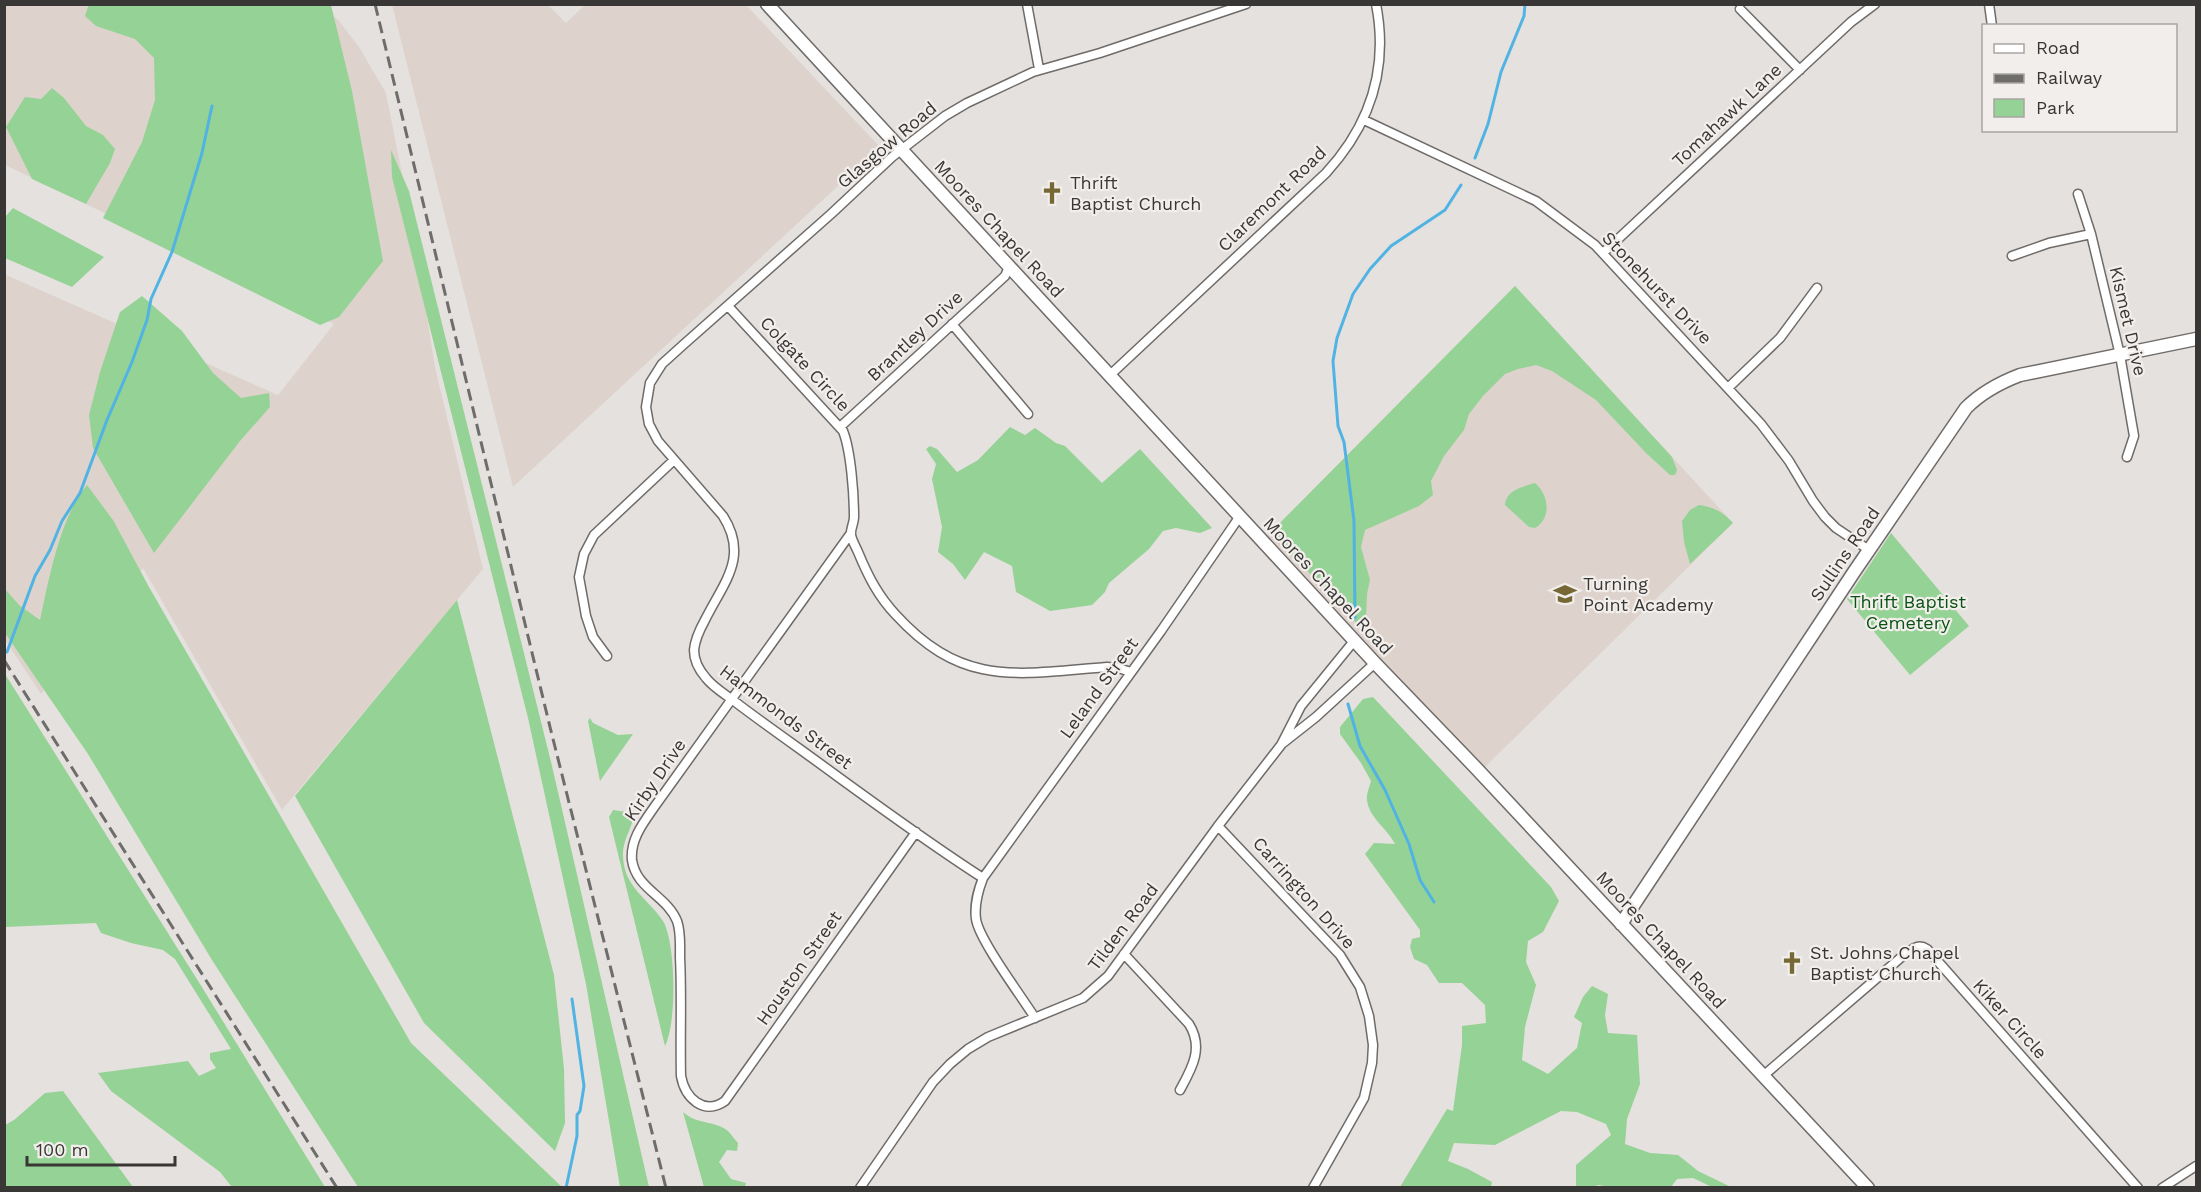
<svg xmlns="http://www.w3.org/2000/svg" width="2201" height="1192" viewBox="0 0 2201 1192" font-family="'Work Sans',sans-serif">
<style>
.built{fill:#ded3cc}
.green{fill:#95d295}
.lines{fill:none;stroke-linecap:round;stroke-linejoin:round}
.stream{stroke:#51b3e3;stroke-width:3}
.street-casing{stroke:#6f6b69;stroke-width:11}
.secondary-casing{stroke:#6f6b69;stroke-width:15}
.street{stroke:#fff;stroke-width:8}
.secondary{stroke:#fff;stroke-width:12}
.rail{stroke:#6f6d6b;stroke-width:3;stroke-dasharray:12 6;stroke-linecap:butt}
.labels{text-anchor:middle;stroke-width:4.5;stroke-linejoin:round;paint-order:stroke}
.street-label{font-size:18px;fill:#393736;stroke:#f2eeeb}
.poi-label{font-size:18px;fill:#393736;stroke:#f2eeeb;text-anchor:start}
.park-label{font-size:18px;fill:#095214;stroke:#f2eeeb}
</style>
<rect width="100%" height="100%" fill="#e5e1de"/>
<path class="built" d="M5 5H321L339 21 359 47 386 93 413 229 435 367 483 569 282 810 143 568 41 694 5 640 4 274 278 395 334 324 5 165Z
M392 5H548L566 23 585 5H746L880 147 513 487Z
M1515 286 1733 523 1484 768 1267 536Z"/>
<path class="green" d="M89 4 331 5 352 91 383 261 339 317 320 325 103 218 142 142 155 100 154 58 135 39 96 26 85 16Z
M52 88 64 98 86 126 103 135 115 149 110 163 86 204 32 179 6 127 25 97 41 99Z
M391 150 409 191 552 766 649 1187H620L586 984 528 718 392 177Z
M13 208 104 257 72 287 5 258V217Z
M1515 286 1672 457 1677 470 1675 475H1670L1646 453 1596 400 1552 371 1536 365 1518 369 1505 374 1483 396 1469 414 1464 430 1444 456 1431 481 1433 495 1419 506 1365 530 1361 547 1370 580 1367 594 1366 620 1359 626 1271 532Z
M142 296 182 331 213 373 241 398 269 393 270 407 240 441 154 553 93 448 89 415 100 372 120 312Z
M1010 427 1025 435 1035 428 1056 443 1065 446 1102 483 1140 449 1212 528 1200 533 1176 528 1163 531 1149 549 1109 583 1105 592 1092 605 1050 611 1016 592 1012 566 984 552 965 580 953 564 938 552 942 527 932 479 936 464 926 449 930 446 937 449 957 472 978 460Z
M1535 483C1549 495 1552 518 1535 528L1529 527 1505 505C1506 490 1522 487 1535 483Z
M87 485 113 520 149 587 411 1043 562 1187H358L212 960 88 754 5 633V589L19 605 40 620C49 579 60 517 87 485Z
M1699 505C1714 507 1723 512 1733 523L1690 564 1684 542 1682 521 1690 510Z
M1891 533 1969 626 1910 675 1847 599Z
M457 600 554 975 564 1069 565 1123 555 1151 424 1023 295 796Z
M5 674 200 984 325 1187H232L220 1172 111 1091 98 1073 188 1061 199 1076 216 1068 210 1059V1053L231 1049 175 959 163 950 131 943 101 933 96 923 5 927Z
M1373 697 1551 887 1559 901 1543 932 1528 941 1526 962 1536 985 1525 1027 1522 1060 1548 1074 1577 1048 1582 1023 1574 1017 1583 997 1592 986 1608 994 1605 1015 1608 1033 1637 1035 1640 1084 1627 1119 1625 1144 1650 1153 1678 1155 1698 1171 1731 1187H1712L1693 1178 1677 1179 1671 1187 1619 1188 1598 1185 1594 1187H1574H1576V1165L1611 1135 1606 1124 1577 1112 1561 1111 1495 1145 1454 1143 1448 1161 1468 1169 1492 1182 1491 1187H1400L1447 1109 1453 1111 1462 1045V1026L1486 1023 1485 1005 1462 983H1439L1427 965 1414 959 1410 947 1412 939 1420 937V930L1365 854 1374 843 1395 844C1387 828 1369 818 1367 800 1366 794 1370 786 1371 781L1361 763 1340 734V727L1363 699Z
M590 718 593 723 618 735 633 734 600 781 588 721Z
M613 810 634 813C633 828 622 840 623 856 624 888 648 898 663 921 676 943 677 1023 665 1046L609 817Z
M63 1091 133 1187H5V1125L14 1120 45 1093Z
M683 1112C697 1125 714 1120 728 1131 732 1135 735 1140 738 1143L737 1151 727 1150 719 1162 731 1179 746 1183 745 1187H704Z"/>
<g class="lines">
<path class="stream" d="M1475 158 1488 124 1501 72 1524 16 1525 4
M1355 618 1354 521 1344 442 1338 426 1333 361 1337 338 1353 294 1370 269 1391 246 1445 210 1461 185
M7 652 35 576 50 550 62 521 80 493 107 420 132 362 147 320 151 299 172 252 202 153 212 106
M1348 704 1360 746 1385 790 1409 844 1420 880 1434 902
M566 1188 577 1136V1115L580 1111 584 1086 572 999"/>
<g class="street-casing">
<path id="street" d="M1027 4 1039 69
M1989 4 1992 26
M1740 9 1800 70
M1364 120 1536 201 1595 245 1761 424 1789 461 1813 501 1825 517 1836 528 1869 550
M2078 194 2091 234 2120 355 2134 436 2127 457
M1603 253 1851 22 1875 4
M2012 256 2049 243 2091 234
M728 306 843 431C851 451 854 495 854 517 854 523 850 530 851 535 852 541 856 547 858 552 868 576 878 596 896 615 963 688 1017 674 1107 667L1118 668 1131 672
M952 324 1028 414
M1109 376 1326 173C1370 125 1389 70 1376 4
M1728 388 1780 338 1817 288
M840 427 1005 276 1009 267
M851 533 655 806C644 822 630 839 632 860 636 889 667 896 677 921 681 932 680 945 680 957 682 997 680 1036 681 1076 685 1098 704 1116 725 1101L916 832
M607 656 593 637 586 616 579 577 584 554 594 535 674 460
M1283 743 1316 717 1375 663
M1218 826 1340 955 1360 987 1369 1016 1373 1045 1372 1063 1364 1098 1313 1188
M983 878C919 837 858 791 797 747 776 732 755 717 734 701 725 694 714 688 706 678 699 670 694 660 694 650 695 639 700 629 705 620 724 582 749 557 723 516L658 441 649 424 646 407 650 383 662 364 683 345 831 214 892 157 945 116 967 103 1033 72 1100 53 1246 4
M1124 954 1189 1024C1204 1048 1192 1068 1180 1090
M1035 1018C1022 997 979 940 976 919 974 904 978 891 983 878L1161 631 1240 516
M1763 1076 1905 954C1913 949 1918 943 1927 949L2138 1188
M860 1188 933 1082 950 1064 968 1049 988 1037 1083 998 1108 976 1218 826 1281 745 1301 706 1354 641
M2162 1188 2196 1166"/>
</g>
<g class="secondary-casing">
<path id="secondary" d="M767 4 1375 663 1476 768 1868 1188
M1621 924 1854 572 1966 408C1982 392 1999 383 2020 375L2196 339"/>
</g>
<use href="#street" class="street"/>
<use href="#secondary" class="secondary"/>
<path class="rail" d="M375 4 550 727 666 1188
M4 660 337 1188"/>
</g>
<defs>
<g id="church-bare" transform="scale(1.8)"><path d="M-1.2-6h2.4v3.5h3.3v2.4h-3.3V6h-2.4V-.1h-3.3v-2.4h3.3Z" fill="#766835" stroke="#f2eeeb" stroke-width="2.5" paint-order="stroke"/></g>
<g id="school-bare" transform="scale(1.8)"><path d="M0-5L7-2L0 1L-7-2ZM-4 1L0 2.5L4 1V4Q0 6-4 4Z" fill="#766835" stroke="#f2eeeb" stroke-width="2.5" paint-order="stroke"/></g>
</defs>
<g fill-rule="evenodd">
<use href="#church-bare" x="1052" y="193"/>
<use href="#school-bare" x="1565" y="594"/>
<use href="#church-bare" x="1792" y="963"/>
</g>
<g class="labels">
<g class="street-label">
<text transform="translate(1727 115) rotate(-43)" y="6">Tomahawk Lane</text>
<text transform="translate(887 145) rotate(-40)" y="6">Glasgow Road</text>
<text transform="translate(1272 199) rotate(-44)" y="6">Claremont Road</text>
<text transform="translate(999 229) rotate(47)" y="6">Moores Chapel Road</text>
<text transform="translate(1657 288) rotate(46)" y="6">Stonehurst Drive</text>
<text transform="translate(2128 321) rotate(77)" y="6">Kismet Drive</text>
<text transform="translate(915 336) rotate(-43)" y="6">Brantley Drive</text>
<text transform="translate(805 364) rotate(47)" y="6">Colgate Circle</text>
<text transform="translate(1845 554) rotate(-56)" y="6">Sullins Road</text>
<text transform="translate(1328 586) rotate(47)" y="6">Moores Chapel Road</text>
<text transform="translate(1099 688) rotate(-54)" y="6">Leland Street</text>
<text transform="translate(786 717) rotate(37)" y="6">Hammonds Street</text>
<text transform="translate(655 780) rotate(-56)" y="6">Kirby Drive</text>
<text transform="translate(1304 893) rotate(48)" y="6">Carrington Drive</text>
<text transform="translate(1123 927) rotate(-53)" y="6">Tilden Road</text>
<text transform="translate(1661 940) rotate(47)" y="6">Moores Chapel Road</text>
<text transform="translate(799 968) rotate(-55)" y="6">Houston Street</text>
<text transform="translate(2010 1019) rotate(48)" y="6">Kiker Circle</text>
</g>
<g class="poi-label">
<text x="1070" y="189">Thrift<tspan x="1070" dy="21">Baptist Church</tspan></text>
<text x="1583" y="590">Turning<tspan x="1583" dy="21">Point Academy</tspan></text>
<text x="1810" y="959">St. Johns Chapel<tspan x="1810" dy="21">Baptist Church</tspan></text>
</g>
<g class="park-label">
<text x="1908" y="608">Thrift Baptist<tspan x="1908" dy="21">Cemetery</tspan></text>
</g>
</g>
<rect width="2201" height="1192" fill="none" stroke="#393736" stroke-width="12"/>
<rect x="1982" y="24" width="195" height="108" fill="#f2eeeb" stroke="#a8a5a3" stroke-width="1.5"/>
<rect x="1994" y="44" width="30" height="9" fill="#ffffff" stroke="#a8a5a3" stroke-width="1.5"/>
<text x="2036" y="54" font-size="18" fill="#393736">Road</text>
<rect x="1994" y="74" width="30" height="9" fill="#6f6d6b" stroke="#a8a5a3" stroke-width="1.5"/>
<text x="2036" y="84" font-size="18" fill="#393736">Railway</text>
<rect x="1994" y="99" width="30" height="18" fill="#95d295" stroke="#a8a5a3" stroke-width="1.5"/>
<text x="2036" y="114" font-size="18" fill="#393736">Park</text>
<path d="M27 1156v9h148v-9" fill="none" stroke="#393736" stroke-width="3"/>
<text x="36" y="1156" font-size="18" fill="#393736" stroke="#f2eeeb" stroke-width="4.5" paint-order="stroke">100 m</text>
</svg>
